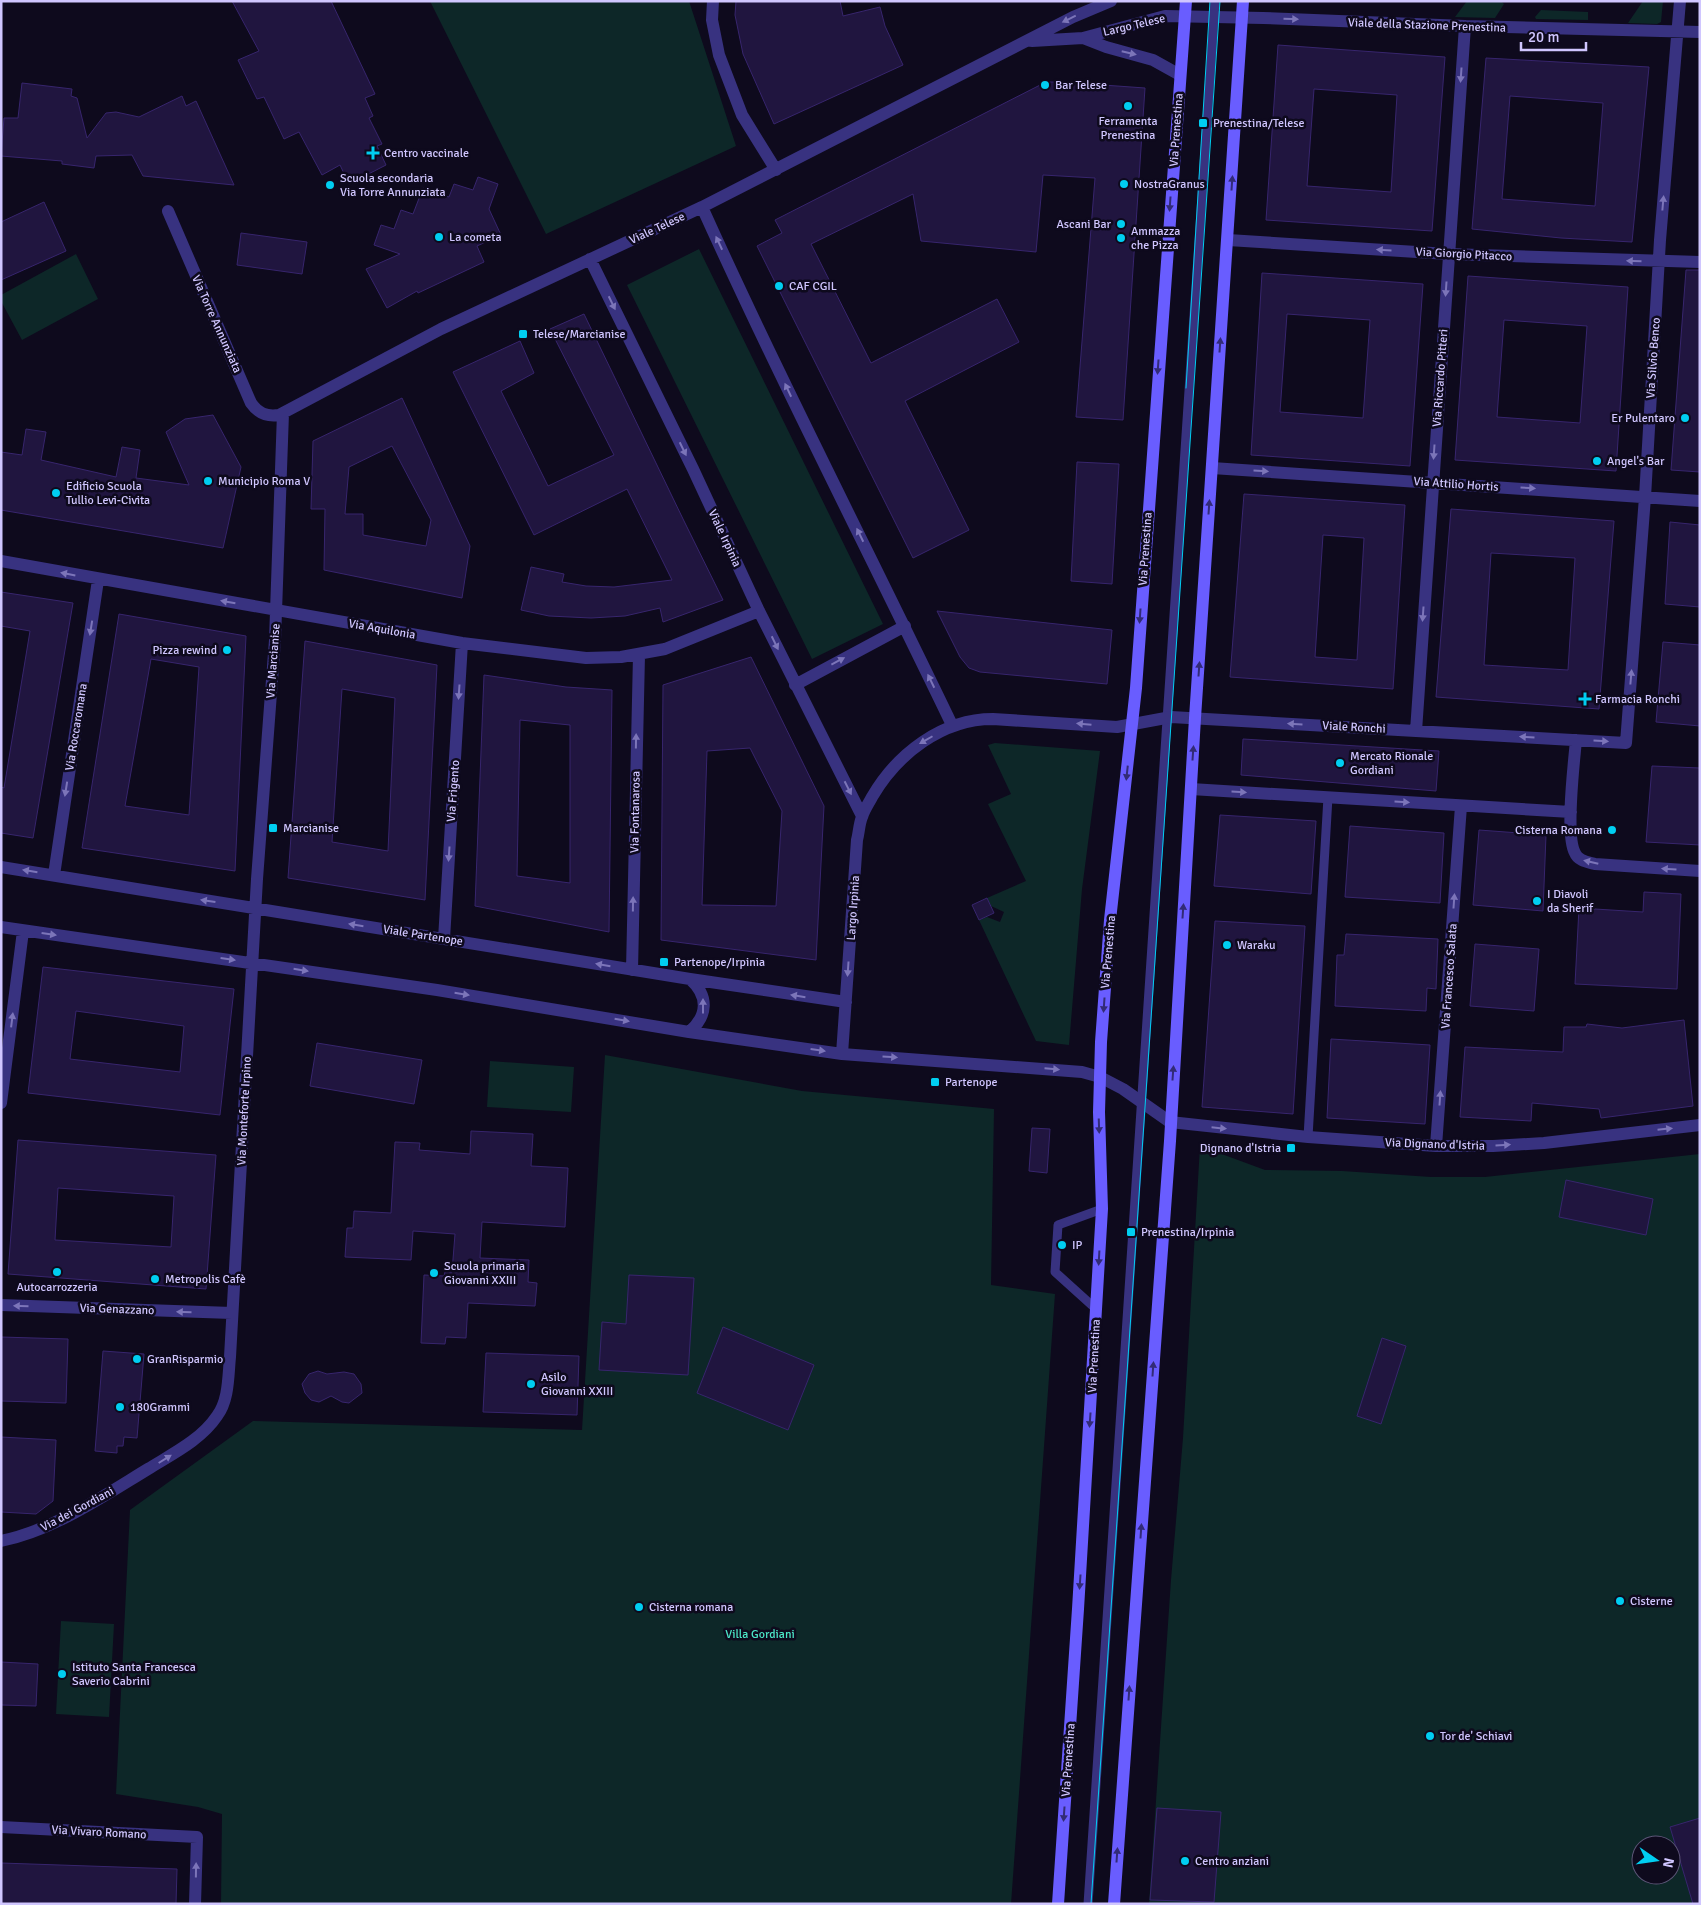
<svg xmlns="http://www.w3.org/2000/svg" width="1701" height="1905" viewBox="0 0 1701 1905" font-family="Signika,sans-serif">
<style>
.green{fill:#0d2728;fill-rule:evenodd}
.building{fill:#20153f;stroke:#37256d;fill-rule:evenodd}
.lines{fill:none;stroke-linecap:round;stroke-linejoin:round}
.service{stroke:#383280;stroke-width:9}
.minor{stroke:#383280;stroke-width:12}
.secondary{stroke:#695dff;stroke-width:12}
.tram{stroke:#00cef1;stroke-width:1}
.oneway{fill:#7c75b9}
.oneway2{fill:#322b77}
.poi-dot{fill:#00cef1;stroke:#0e0a1d;stroke-width:2}
.labels{text-anchor:middle;stroke-width:5;stroke-linejoin:round;paint-order:stroke}
.street-label{font-size:12px;fill:#d0c6ff;stroke:#0e0a1d}
.poi-label{font-size:12px;fill:#d0c6ff;stroke:#0e0a1d;text-anchor:start}
.park-label{font-size:12px;fill:#4be6c7;stroke:#0e0a1d}
</style>
<rect width="100%" height="100%" fill="#0e0a1d"/>
<path class="green" d="M430 1H689L736 146 546 234Z
M1467 1H1501L1504 4 1495 18 1455 17Z
M1643 1H1663L1661 22 1657 24 1628 23Z
M1541 10 1588 12V20L1536 19 1535 17Z
M699 249 883 624 812 659 627 285Z
M76 254 98 299 22 340 1 301V295Z
M995 743 1100 751 1082 889 1069 1045 1036 1041 979 920 987 917 1000 922 1004 912 991 906 987 898 1026 881 988 804 1011 794 988 745Z
M605 1055 802 1091 994 1109 991 1285 1055 1294 1011 1904H221L222 1814 198 1807 116 1794 130 1510 253 1421 582 1430Z
M490 1061 574 1067 571 1112 487 1107Z
M1200 1146 1265 1170 1342 1171 1431 1177H1485L1700 1154V1904H1149L1171 1580 1183 1438ZM1641 1845H1671V1875H1641Z
M61 1621 114 1624 109 1717 56 1714Z"/>
<path class="building" d="M232 1H331L375 94 365 98 373 116 369 118 382 144 377 146 386 165 349 184 340 165 322 175 299 132 284 139 264 97 257 99 238 60 259 51Z
M736 1H840L843 16 880 7 885 26 903 65 774 124 743 54 735 15Z
M1278 45 1445 57 1432 231 1266 220ZM1314 89 1397 95 1391 192 1307 186Z
M1486 58 1649 67 1632 242 1561 238 1472 229ZM1510 96 1603 103 1595 206 1502 199Z
M1046 82H1061L1145 88 1123 420 1076 417 1095 178 1043 175 1036 252 921 241 913 194 811 244 871 363 997 299 1019 342 905 401 969 530 913 558 757 246 782 233 775 220Z
M22 83 72 89 71 96 77 98 87 138 106 113 116 112 139 117 182 96 186 106 196 101 234 185 143 176 132 155 96 156 94 168 62 164V161L1 156 4 118H18Z
M478 177 498 184 489 209 501 235 477 246 484 262 418 293 417 291 387 308 366 269 400 254 374 245 381 225 394 229 401 210 413 214 423 188 449 197 454 184 473 190Z
M44 202 66 251 1 280V222Z
M241 233 307 242 302 274 237 265Z
M1686 270H1700V472L1671 470Z
M1262 273 1423 284 1410 466 1251 455ZM1287 314 1370 320 1363 418 1280 412Z
M1468 276 1628 287 1616 471 1455 460ZM1504 320 1587 326 1580 423 1497 417Z
M584 314 684 521 723 600 663 622 660 608 625 616 591 618 549 616 521 610 531 567 564 574 562 582 586 586 614 587 672 580 627 489 534 535 453 372 520 341 534 373 501 391 548 486 614 455 550 329Z
M402 398 470 546 462 598 324 570 325 509H311L313 441ZM392 446 431 520 426 546 363 535V514H345L349 467Z
M213 415 241 467 223 548 1 510V452L22 455 26 429 46 432 41 460 116 477 122 447 140 450 136 478 189 485 166 432 185 419Z
M1077 462 1119 464 1112 584 1071 581Z
M1244 494 1405 505 1393 689 1230 677ZM1323 535 1364 538 1357 660 1315 657Z
M1451 509 1614 521 1599 709 1436 697ZM1491 553 1575 558 1568 670 1484 665Z
M1670 522 1700 525V607L1665 604Z
M1 592 73 603 33 838 1 833V787L4 788 30 631 1 626Z
M937 611 1112 630 1107 684 980 672 969 668 960 657Z
M119 614 246 636 235 871 82 848ZM151 659 199 667 189 815 125 806Z
M305 641 437 665 425 900 288 878ZM342 689 395 698 388 851 332 842Z
M1663 642 1700 645V726L1656 722Z
M751 657 824 806 816 960 661 940 663 685ZM750 748 782 811 776 906 702 905 707 751Z
M484 675 566 687 612 690 609 932 475 906ZM520 720 570 725V883L517 876Z
M1243 739 1439 751 1436 791 1241 775Z
M1652 766 1700 768V845L1646 842Z
M1220 815 1316 821 1311 894 1214 886Z
M1350 826 1444 833 1440 903 1345 897Z
M1479 830 1546 835 1543 911 1473 905Z
M1644 892 1681 894 1677 989 1575 984 1579 908 1643 912Z
M987 898 994 913 979 920 972 905Z
M1215 921 1305 926 1293 1114 1202 1107Z
M1346 934 1438 939 1436 989 1427 988 1426 1011 1335 1006 1337 955H1344Z
M1475 944 1539 949 1534 1011 1470 1006Z
M43 967 234 989 220 1115 28 1093ZM76 1011 184 1026 180 1072 70 1059Z
M1684 1020 1693 1106 1601 1118 1599 1109 1532 1103 1531 1121 1460 1117 1465 1047 1563 1052 1564 1027H1586L1587 1024 1622 1028Z
M1331 1039 1430 1045 1425 1124 1327 1118Z
M317 1043 422 1060 414 1104 310 1086Z
M1032 1128 1050 1129 1047 1173 1029 1171Z
M471 1131 533 1134 531 1166 568 1168 565 1227 482 1222 480 1258 529 1260 528 1282 537 1283 535 1306 468 1303 466 1338 446 1337 445 1344 421 1343 424 1275 444 1276 445 1272H452L455 1234 413 1231 411 1260 345 1257 347 1228H353L354 1211 391 1213 395 1142 420 1143 419 1150 470 1154Z
M18 1140 216 1155 206 1289 8 1274ZM58 1188 174 1196 171 1247 55 1240Z
M1566 1180 1653 1199 1646 1235 1559 1217Z
M629 1275 694 1278 688 1375 599 1370 602 1322 626 1324Z
M723 1327 814 1365 788 1430 697 1393Z
M1 1337 68 1339 66 1403 1 1401Z
M1382 1338 1406 1346 1381 1424 1357 1416Z
M103 1351 144 1354 137 1438 124 1437 123 1446H117V1453L95 1451Z
M486 1353 579 1356 577 1415 483 1412Z
M318 1371 327 1374 344 1372 354 1374 361 1384 362 1393 349 1403 342 1402 331 1396 319 1402 311 1400 305 1393 302 1384 309 1374Z
M1 1437 56 1440 53 1501 36 1514 1 1512Z
M1 1662 38 1664 36 1706 1 1705Z
M1157 1808 1221 1812 1214 1902 1150 1900Z
M1700 1818V1904H1693L1670 1827Z
M1 1863 177 1869 176 1904H1Z"/>
<g class="lines">
<path class="service" d="M1308 1137 1328 797
M1096 1309 1055 1272 1058 1225 1102 1209
M1088 1904 1215 1"/>
<path class="minor" d="M713 1 712 20 719 55 742 115 776 170
M1083 38 1106 47 1153 60 1180 75
M1032 41 1083 38 1165 16 1263 18 1465 26 1700 32
M702 207C781 382 869 552 952 725
M168 211 251 403C258 413 266 417 279 415L441 329 702 207 1073 17 1111 1
M1228 240 1448 254 1700 262
M590 259 693 469 759 611 862 816
M1212 468 1700 501
M1 561 462 643 586 658 621 657 665 649 759 611
M795 685 905 626
M1416 731 1465 26
M1576 740C1574 763 1565 836 1575 853 1578 861 1588 862 1595 864L1700 871
M1191 789 1571 812
M1 867 690 979 846 1002
M54 875 98 580
M1 927 437 990 689 1032 842 1054 1082 1072 1100 1077 1123 1089 1170 1122 1308 1137 1436 1146H1493L1544 1143 1700 1125
M444 939 462 643
M632 970 639 655
M689 1032C708 1016 709 996 690 979
M842 1054 857 840C859 833 859 824 862 817 864 810 869 803 872 797 897 754 942 719 993 719L1117 727 1171 717 1626 743 1645 497 1660 240 1680 1
M1 1103 23 931
M1436 1146 1461 806
M1 1305 232 1313
M1 1541C54 1530 102 1497 148 1469 172 1454 201 1440 217 1416 229 1400 228 1377 230 1357L257 879 275 640 283 413
M1 1827 197 1837 195 1904"/>
<path class="secondary" d="M1058 1904 1078 1609 1102 1209 1099 1112 1101 1042 1110 920 1136 688 1186 1
M1114 1904 1170 1141 1195 718 1243 1"/>
<path class="tram" d="M1186 388 1210 1
M1091 1904 1220 1"/>
</g>
<defs><path id="oneway-solid" d="M-6-.8H1V-3.2L6.5 0L1 3.2V.8H-6Z" transform="scale(1.25)"/></defs>
<g class="oneway">
<use href="#oneway-solid" transform="translate(1069 19) rotate(154)"/>
<use href="#oneway-solid" transform="translate(1291 19) rotate(2)"/>
<use href="#oneway-solid" transform="translate(1129 53) rotate(13)"/>
<use href="#oneway-solid" transform="translate(1461 75) rotate(94)"/>
<use href="#oneway-solid" transform="translate(1663 203) rotate(-85)"/>
<use href="#oneway-solid" transform="translate(719 243) rotate(-115)"/>
<use href="#oneway-solid" transform="translate(1384 250) rotate(-177)"/>
<use href="#oneway-solid" transform="translate(1634 261) rotate(-178)"/>
<use href="#oneway-solid" transform="translate(1446 289) rotate(94)"/>
<use href="#oneway-solid" transform="translate(612 303) rotate(64)"/>
<use href="#oneway-solid" transform="translate(788 390) rotate(-115)"/>
<use href="#oneway-solid" transform="translate(683 449) rotate(64)"/>
<use href="#oneway-solid" transform="translate(1434 452) rotate(94)"/>
<use href="#oneway-solid" transform="translate(1261 471) rotate(4)"/>
<use href="#oneway-solid" transform="translate(1528 488) rotate(4)"/>
<use href="#oneway-solid" transform="translate(860 535) rotate(-116)"/>
<use href="#oneway-solid" transform="translate(68 574) rotate(-169)"/>
<use href="#oneway-solid" transform="translate(228 602) rotate(-170)"/>
<use href="#oneway-solid" transform="translate(1423 614) rotate(94)"/>
<use href="#oneway-solid" transform="translate(91 628) rotate(99)"/>
<use href="#oneway-solid" transform="translate(775 643) rotate(64)"/>
<use href="#oneway-solid" transform="translate(838 661) rotate(-28)"/>
<use href="#oneway-solid" transform="translate(1631 677) rotate(-85)"/>
<use href="#oneway-solid" transform="translate(931 681) rotate(-116)"/>
<use href="#oneway-solid" transform="translate(459 692) rotate(94)"/>
<use href="#oneway-solid" transform="translate(1084 724) rotate(-175)"/>
<use href="#oneway-solid" transform="translate(1295 724) rotate(-177)"/>
<use href="#oneway-solid" transform="translate(1527 737) rotate(-177)"/>
<use href="#oneway-solid" transform="translate(926 740) rotate(150)"/>
<use href="#oneway-solid" transform="translate(636 741) rotate(-89)"/>
<use href="#oneway-solid" transform="translate(1601 741) rotate(4)"/>
<use href="#oneway-solid" transform="translate(848 788) rotate(63)"/>
<use href="#oneway-solid" transform="translate(66 789) rotate(99)"/>
<use href="#oneway-solid" transform="translate(1239 792) rotate(3)"/>
<use href="#oneway-solid" transform="translate(1402 802) rotate(4)"/>
<use href="#oneway-solid" transform="translate(449 854) rotate(94)"/>
<use href="#oneway-solid" transform="translate(1591 862) rotate(-167)"/>
<use href="#oneway-solid" transform="translate(1669 869) rotate(-176)"/>
<use href="#oneway-solid" transform="translate(30 871) rotate(-171)"/>
<use href="#oneway-solid" transform="translate(208 901) rotate(-172)"/>
<use href="#oneway-solid" transform="translate(1454 901) rotate(-86)"/>
<use href="#oneway-solid" transform="translate(633 904) rotate(-89)"/>
<use href="#oneway-solid" transform="translate(356 925) rotate(-171)"/>
<use href="#oneway-solid" transform="translate(49 934) rotate(8)"/>
<use href="#oneway-solid" transform="translate(228 959) rotate(8)"/>
<use href="#oneway-solid" transform="translate(603 965) rotate(-170)"/>
<use href="#oneway-solid" transform="translate(848 969) rotate(94)"/>
<use href="#oneway-solid" transform="translate(301 970) rotate(9)"/>
<use href="#oneway-solid" transform="translate(462 994) rotate(9)"/>
<use href="#oneway-solid" transform="translate(798 996) rotate(-171)"/>
<use href="#oneway-solid" transform="translate(703 1006) rotate(-90)"/>
<use href="#oneway-solid" transform="translate(12 1020) rotate(-83)"/>
<use href="#oneway-solid" transform="translate(622 1020) rotate(10)"/>
<use href="#oneway-solid" transform="translate(818 1050) rotate(8)"/>
<use href="#oneway-solid" transform="translate(890 1057) rotate(4)"/>
<use href="#oneway-solid" transform="translate(1052 1069) rotate(5)"/>
<use href="#oneway-solid" transform="translate(1440 1098) rotate(-86)"/>
<use href="#oneway-solid" transform="translate(1219 1128) rotate(6)"/>
<use href="#oneway-solid" transform="translate(1665 1129) rotate(-6)"/>
<use href="#oneway-solid" transform="translate(1503 1145) rotate(-3)"/>
<use href="#oneway-solid" transform="translate(21 1306) rotate(-178)"/>
<use href="#oneway-solid" transform="translate(184 1312) rotate(-178)"/>
<use href="#oneway-solid" transform="translate(165 1459) rotate(-32)"/>
<use href="#oneway-solid" transform="translate(196 1870) rotate(-89)"/>
</g>
<g class="oneway2">
<use href="#oneway-solid" transform="translate(1232 183) rotate(-86)"/>
<use href="#oneway-solid" transform="translate(1170 204) rotate(94)"/>
<use href="#oneway-solid" transform="translate(1220 345) rotate(-86)"/>
<use href="#oneway-solid" transform="translate(1158 367) rotate(94)"/>
<use href="#oneway-solid" transform="translate(1209 507) rotate(-86)"/>
<use href="#oneway-solid" transform="translate(1140 616) rotate(94)"/>
<use href="#oneway-solid" transform="translate(1199 669) rotate(-86)"/>
<use href="#oneway-solid" transform="translate(1193 753) rotate(-86)"/>
<use href="#oneway-solid" transform="translate(1127 773) rotate(96)"/>
<use href="#oneway-solid" transform="translate(1183 911) rotate(-86)"/>
<use href="#oneway-solid" transform="translate(1104 1005) rotate(94)"/>
<use href="#oneway-solid" transform="translate(1173 1073) rotate(-86)"/>
<use href="#oneway-solid" transform="translate(1099 1126) rotate(88)"/>
<use href="#oneway-solid" transform="translate(1099 1258) rotate(93)"/>
<use href="#oneway-solid" transform="translate(1153 1369) rotate(-86)"/>
<use href="#oneway-solid" transform="translate(1090 1420) rotate(94)"/>
<use href="#oneway-solid" transform="translate(1141 1531) rotate(-86)"/>
<use href="#oneway-solid" transform="translate(1080 1582) rotate(94)"/>
<use href="#oneway-solid" transform="translate(1129 1693) rotate(-86)"/>
<use href="#oneway-solid" transform="translate(1064 1814) rotate(94)"/>
<use href="#oneway-solid" transform="translate(1117 1855) rotate(-86)"/>
</g>
<g class="poi-dot">
<circle cx="1045" cy="85" r="5"/>
<circle cx="1128" cy="106" r="5"/>
<rect x="1198" y="118" width="10" height="10" rx="2.5"/>
<path d="M370.5 145.5h5v5h5v5h-5v5h-5v-5h-5v-5h5z"/>
<circle cx="1124" cy="184" r="5"/>
<circle cx="330" cy="185" r="5"/>
<circle cx="1121" cy="224" r="5"/>
<circle cx="439" cy="237" r="5"/>
<circle cx="1121" cy="238" r="5"/>
<circle cx="779" cy="286" r="5"/>
<rect x="518" y="329" width="10" height="10" rx="2.5"/>
<circle cx="1685" cy="418" r="5"/>
<circle cx="1597" cy="461" r="5"/>
<circle cx="208" cy="481" r="5"/>
<circle cx="56" cy="493" r="5"/>
<circle cx="227" cy="650" r="5"/>
<path d="M1582.5 691.5h5v5h5v5h-5v5h-5v-5h-5v-5h5z"/>
<circle cx="1340" cy="763" r="5"/>
<rect x="268" y="823" width="10" height="10" rx="2.5"/>
<circle cx="1612" cy="830" r="5"/>
<circle cx="1537" cy="901" r="5"/>
<circle cx="1227" cy="945" r="5"/>
<rect x="659" y="957" width="10" height="10" rx="2.5"/>
<rect x="930" y="1077" width="10" height="10" rx="2.5"/>
<rect x="1286" y="1143" width="10" height="10" rx="2.5"/>
<rect x="1126" y="1227" width="10" height="10" rx="2.5"/>
<circle cx="1062" cy="1245" r="5"/>
<circle cx="57" cy="1272" r="5"/>
<circle cx="434" cy="1273" r="5"/>
<circle cx="155" cy="1279" r="5"/>
<circle cx="137" cy="1359" r="5"/>
<circle cx="531" cy="1384" r="5"/>
<circle cx="120" cy="1407" r="5"/>
<circle cx="1620" cy="1601" r="5"/>
<circle cx="639" cy="1607" r="5"/>
<circle cx="62" cy="1674" r="5"/>
<circle cx="1430" cy="1736" r="5"/>
<circle cx="1185" cy="1861" r="5"/>
</g>
<g class="labels">
<g class="street-label">
<text transform="translate(1134 25) rotate(-13)" y="4">Largo Telese</text>
<text transform="translate(1427 25) rotate(2)" y="4">Viale della Stazione Prenestina</text>
<text transform="translate(1176 130) rotate(-86)" y="4">Via Prenestina</text>
<text transform="translate(657 228) rotate(-25)" y="4">Viale Telese</text>
<text transform="translate(1464 254) rotate(3)" y="4">Via Giorgio Pitacco</text>
<text transform="translate(217 324) rotate(66)" y="4">Via Torre Annunziata</text>
<text transform="translate(1653 358) rotate(-86)" y="4">Via Silvio Benco</text>
<text transform="translate(1440 378) rotate(-86)" y="4">Via Riccardo Pitteri</text>
<text transform="translate(1456 484) rotate(4)" y="4">Via Attilio Hortis</text>
<text transform="translate(725 538) rotate(65)" y="4">Viale Irpinia</text>
<text transform="translate(1145 549) rotate(-86)" y="4">Via Prenestina</text>
<text transform="translate(382 629) rotate(10)" y="4">Via Aquilonia</text>
<text transform="translate(273 661) rotate(-86)" y="4">Via Marcianise</text>
<text transform="translate(76 727) rotate(-81)" y="4">Via Roccaromana</text>
<text transform="translate(1354 727) rotate(3)" y="4">Viale Ronchi</text>
<text transform="translate(453 791) rotate(-86)" y="4">Via Frigento</text>
<text transform="translate(635 812) rotate(-89)" y="4">Via Fontanarosa</text>
<text transform="translate(853 908) rotate(-86)" y="4">Largo Irpinia</text>
<text transform="translate(423 935) rotate(9)" y="4">Viale Partenope</text>
<text transform="translate(1108 952) rotate(-85)" y="4">Via Prenestina</text>
<text transform="translate(1449 976) rotate(-86)" y="4">Via Francesco Salata</text>
<text transform="translate(244 1111) rotate(-87)" y="4">Via Monteforte Irpino</text>
<text transform="translate(1435 1144) rotate(2)" y="4">Via Dignano d'Istria</text>
<text transform="translate(117 1309) rotate(2)" y="4">Via Genazzano</text>
<text transform="translate(1094 1356) rotate(-87)" y="4">Via Prenestina</text>
<text transform="translate(77 1509) rotate(-28)" y="4">Via dei Gordiani</text>
<text transform="translate(1068 1760) rotate(-86)" y="4">Via Prenestina</text>
<text transform="translate(99 1832) rotate(3)" y="4">Via Vivaro Romano</text>
</g>
<g class="poi-label">
<text x="1055" y="89">Bar Telese</text>
<text x="1128" y="125" text-anchor="middle">Ferramenta<tspan x="1128" dy="14">Prenestina</tspan></text>
<text x="1213" y="127">Prenestina/Telese</text>
<text x="384" y="157">Centro vaccinale</text>
<text x="340" y="182">Scuola secondaria<tspan x="340" dy="14">Via Torre Annunziata</tspan></text>
<text x="1134" y="188">NostraGranus</text>
<text x="1111" y="228" text-anchor="end">Ascani Bar</text>
<text x="1131" y="235">Ammazza<tspan x="1131" dy="14">che Pizza</tspan></text>
<text x="449" y="241">La cometa</text>
<text x="789" y="290">CAF CGIL</text>
<text x="533" y="338">Telese/Marcianise</text>
<text x="1675" y="422" text-anchor="end">Er Pulentaro</text>
<text x="1607" y="465">Angel's Bar</text>
<text x="218" y="485">Municipio Roma V</text>
<text x="66" y="490">Edificio Scuola<tspan x="66" dy="14">Tullio Levi-Civita</tspan></text>
<text x="217" y="654" text-anchor="end">Pizza rewind</text>
<text x="1595" y="703">Farmacia Ronchi</text>
<text x="1350" y="760">Mercato Rionale<tspan x="1350" dy="14">Gordiani</tspan></text>
<text x="283" y="832">Marcianise</text>
<text x="1602" y="834" text-anchor="end">Cisterna Romana</text>
<text x="1547" y="898">I Diavoli<tspan x="1547" dy="14">da Sherif</tspan></text>
<text x="1237" y="949">Waraku</text>
<text x="674" y="966">Partenope/Irpinia</text>
<text x="945" y="1086">Partenope</text>
<text x="1281" y="1152" text-anchor="end">Dignano d'Istria</text>
<text x="1141" y="1236">Prenestina/Irpinia</text>
<text x="1072" y="1249">IP</text>
<text x="444" y="1270">Scuola primaria<tspan x="444" dy="14">Giovanni XXIII</tspan></text>
<text x="165" y="1283">Metropolis Cafè</text>
<text x="57" y="1291" text-anchor="middle">Autocarrozzeria</text>
<text x="147" y="1363">GranRisparmio</text>
<text x="541" y="1381">Asilo<tspan x="541" dy="14">Giovanni XXIII</tspan></text>
<text x="130" y="1411">180Grammi</text>
<text x="1630" y="1605">Cisterne</text>
<text x="649" y="1611">Cisterna romana</text>
<text x="72" y="1671">Istituto Santa Francesca<tspan x="72" dy="14">Saverio Cabrini</tspan></text>
<text x="1440" y="1740">Tor de' Schiavi</text>
<text x="1195" y="1865">Centro anziani</text>
</g>
<g class="park-label">
<text x="760" y="1638">Villa Gordiani</text>
</g>
</g>
<rect width="1701" height="1905" fill="none" stroke="#d0c6ff" stroke-width="5"/>
<g transform="translate(1656 1860) rotate(103)"><circle r="24" fill="#0e0a1d" stroke="#5c5577"/>
<path d="M0-4L9 19L0 12L-9 19Z" fill="#00cef1"/>
<text y="-8" font-size="14" font-weight="bold" text-anchor="middle" fill="#d0c6ff">N</text>
</g>
<path d="M1521 42v8h65v-8" fill="none" stroke="#d0c6ff" stroke-width="2.5"/>
<text x="1528" y="42" font-size="15" fill="#d0c6ff" stroke="#0e0a1d" stroke-width="4" paint-order="stroke">20 m</text>
</svg>
